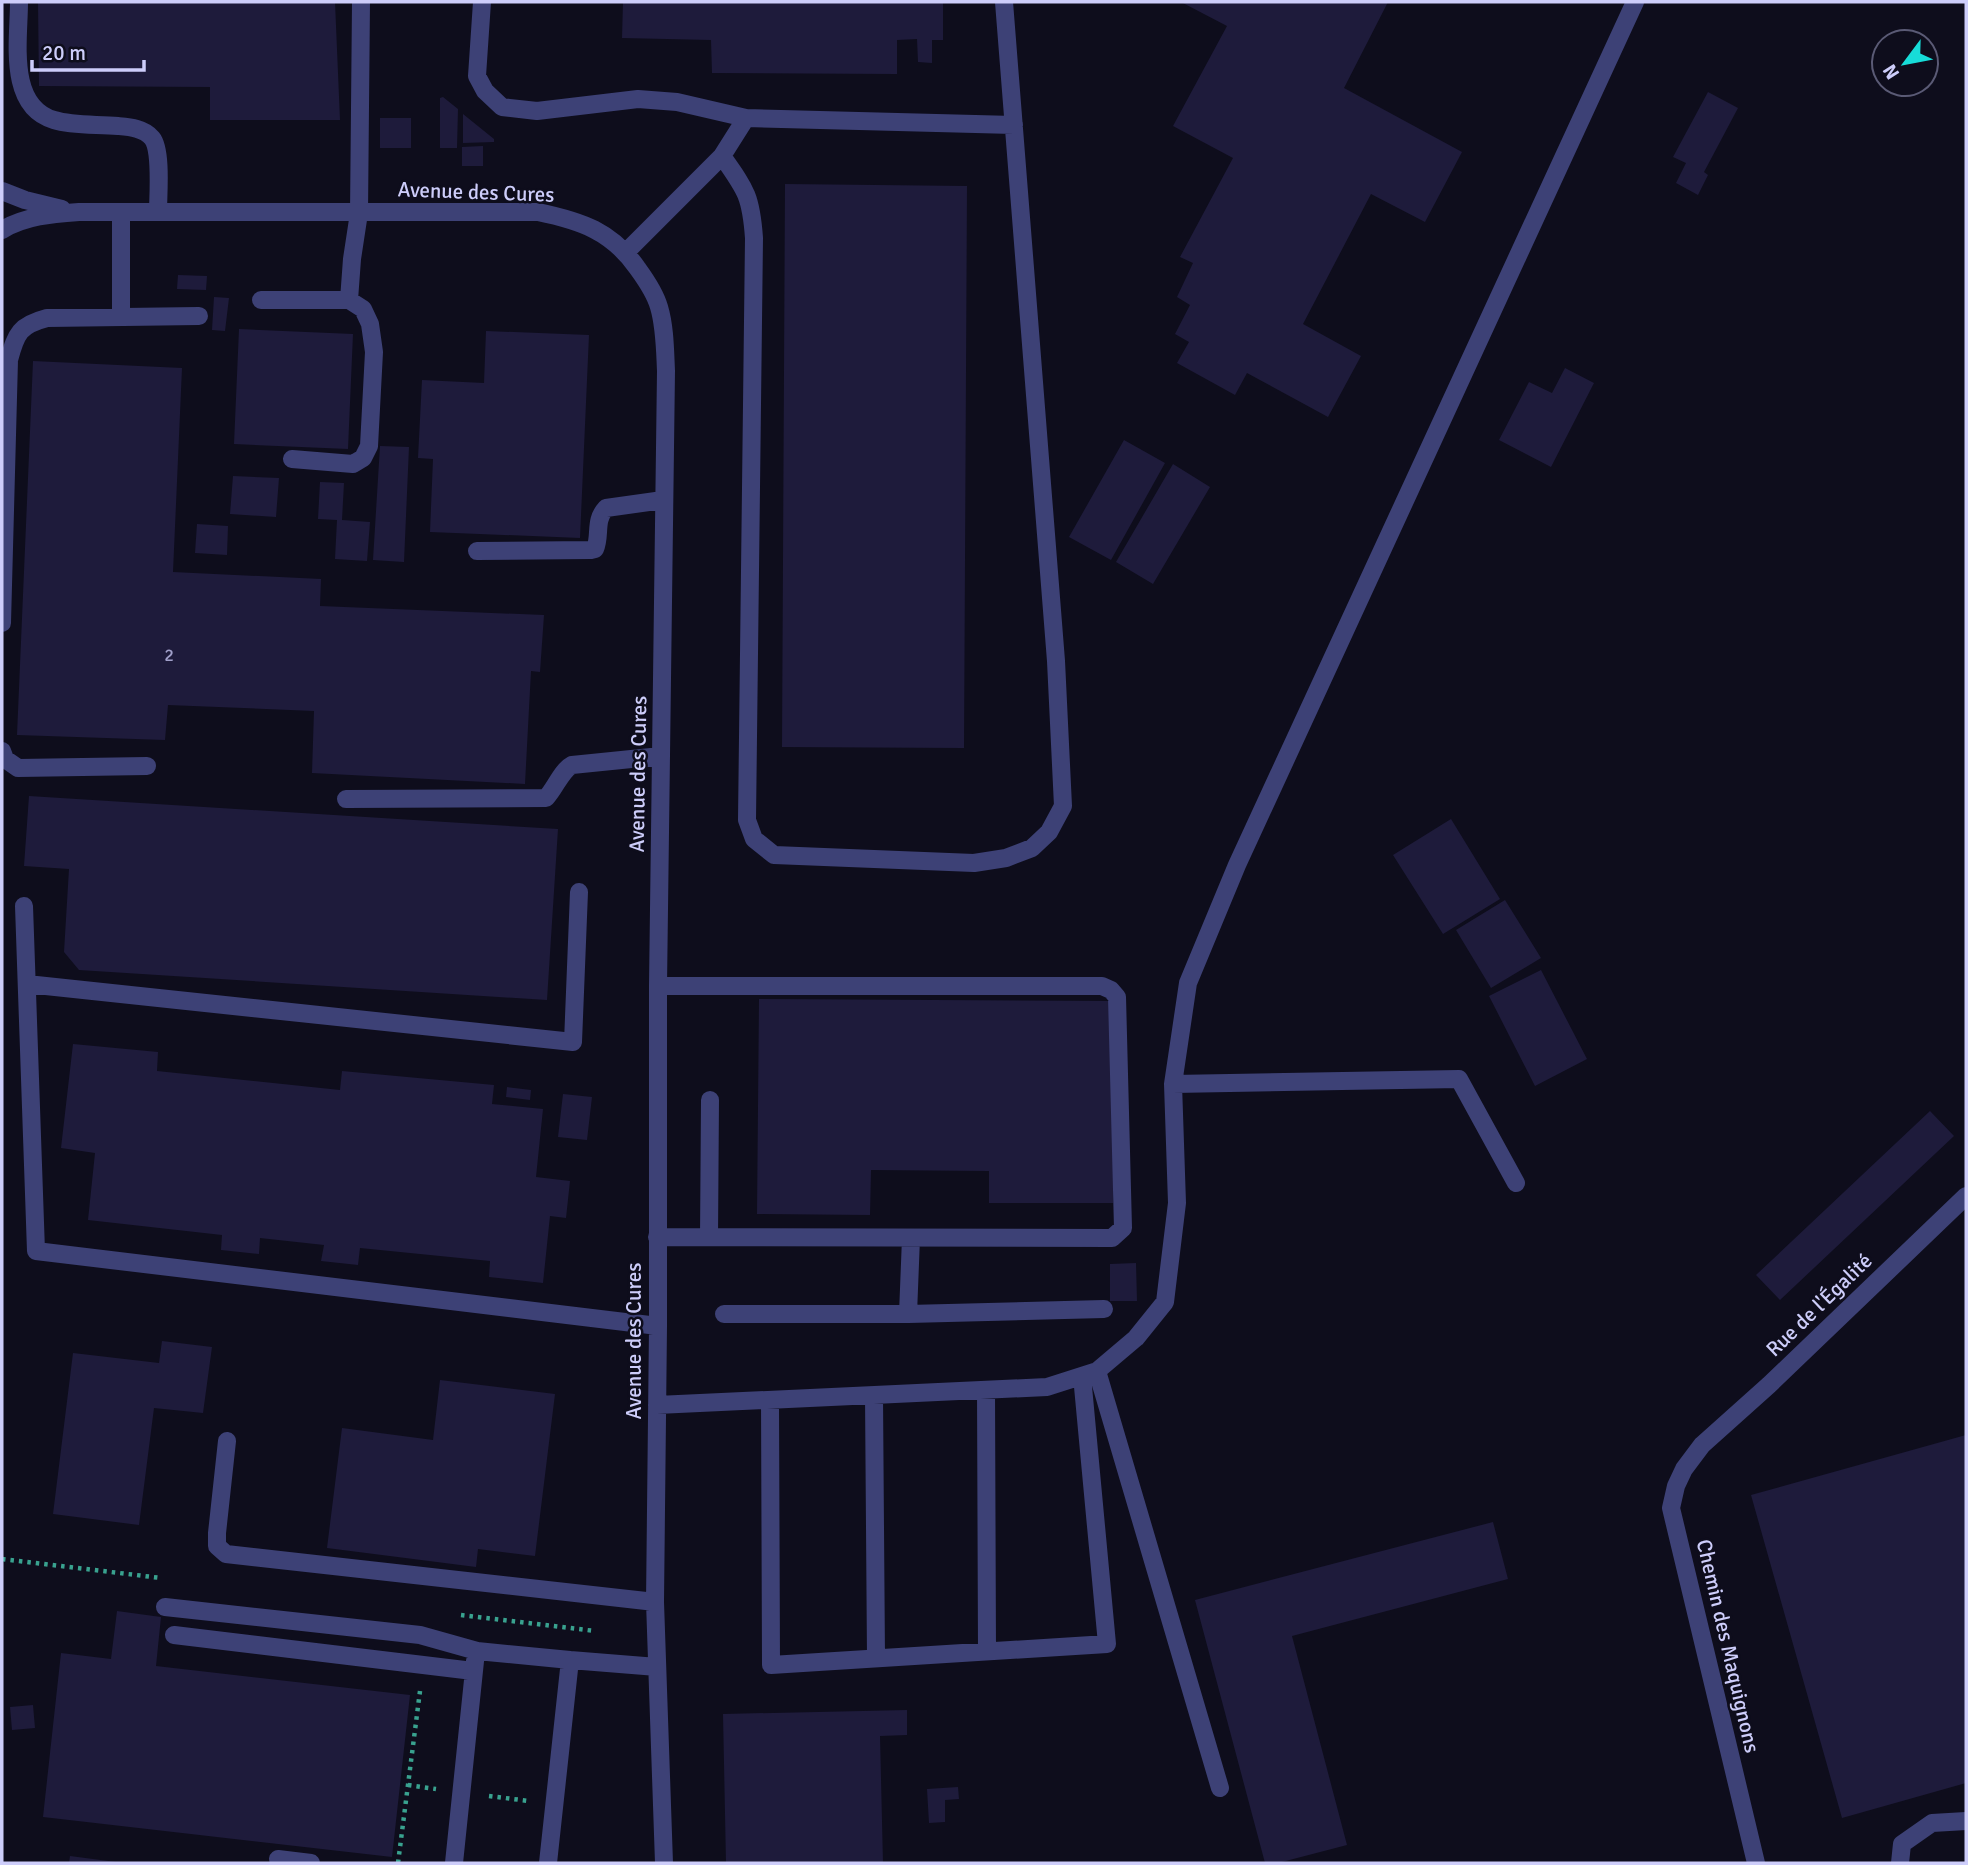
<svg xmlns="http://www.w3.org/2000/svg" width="1968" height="1865" viewBox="0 0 1968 1865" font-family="Signika,sans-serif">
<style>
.building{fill:#1e1b3b}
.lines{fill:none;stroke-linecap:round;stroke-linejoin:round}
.path{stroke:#39a28f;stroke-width:4.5;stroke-dasharray:3.5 5;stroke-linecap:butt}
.minor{stroke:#3d4176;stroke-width:18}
.labels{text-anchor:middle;stroke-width:5;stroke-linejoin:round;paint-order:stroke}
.number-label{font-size:18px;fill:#a1a0ca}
.street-label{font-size:21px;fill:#cdcdfa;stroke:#0e0d1c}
</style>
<rect width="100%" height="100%" fill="#0e0d1c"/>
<path class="building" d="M38 2H335L340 120H210V87L39 86Z
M623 2H943V40H932V63L918 62 917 39 897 40V74L712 73 711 40 622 38Z
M1181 2H1388L1344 88 1462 152 1425 222 1371 194 1303 324 1361 356 1328 417 1247 373 1235 395 1177 363 1189 342 1175 334 1190 305 1177 297 1193 263 1180 257 1233 158 1173 126 1227 26Z
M1708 92 1738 108 1704 172 1708 175 1698 195 1676 183 1686 163 1673 157Z
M443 97 458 109 457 148H440V98Z
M463 114 494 139V142L463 143Z
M380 118H411V148H380Z
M483 146V166H462V147Z
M785 184 967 186 964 748 782 747Z
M178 275 207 276 206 290 177 289Z
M214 297 229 298 225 331 212 330Z
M239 329 353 334 348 449 234 444Z
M486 331 589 335 580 538 430 532 433 459 418 458 422 380 484 383Z
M33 361 182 368 173 572 321 579 320 606 544 615 540 672 531 671 525 784 312 773 314 711 168 705 165 740 17 735Z
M1565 368 1594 383 1551 467 1499 440 1529 382 1552 393Z
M1124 440 1165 463 1111 560 1069 537Z
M380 446 409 447 404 562 373 560Z
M1173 464 1210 487 1153 584 1116 562Z
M233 476 279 478 276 517 230 514Z
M320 482 344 483 342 520 370 522 367 561 335 559 337 520 318 519Z
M197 524 228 526 227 555 195 553Z
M29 796 558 829 547 1000 79 970 64 952 69 869 24 866Z
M1451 819 1500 899 1443 934 1393 855Z
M1505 900 1541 958 1491 988 1456 930Z
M1541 970 1587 1059 1535 1086 1489 996Z
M759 999 1114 1001 1113 1203H989V1171L871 1170 870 1215 757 1214Z
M73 1044 158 1052 157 1071 340 1090 342 1071 494 1085 492 1104 543 1109 536 1177 570 1181 566 1218 550 1216 543 1283 489 1277 490 1261 360 1248 358 1265 321 1261 324 1245 260 1238 259 1254 221 1250 222 1235 88 1220 95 1153 61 1148Z
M507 1087 531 1090 530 1100 506 1097Z
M563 1094 592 1097 587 1140 558 1137Z
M1930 1111 1954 1136 1780 1300 1756 1275Z
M1136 1263 1137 1301H1110V1264Z
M162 1341 212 1347 203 1413 154 1408 139 1525 53 1514 73 1353 159 1363Z
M440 1380 555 1394 535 1556 478 1549 476 1567 327 1548 342 1428 433 1440Z
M1966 1435V1783L1842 1818 1751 1495Z
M1493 1522 1508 1579 1292 1636 1347 1845 1278 1863H1265L1195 1600Z
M117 1611 161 1617 156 1666 410 1695 392 1857 43 1817 61 1653 111 1659Z
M33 1705 35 1728 12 1730 10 1707Z
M907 1710V1735L880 1736 883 1863H726L723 1714Z
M958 1787 959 1799 945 1800V1822L929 1823 927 1789Z
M70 1856 116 1862V1863H69Z"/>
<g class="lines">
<path class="path" d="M2 1559 161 1578
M461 1615 595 1631
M408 1785 436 1789
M489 1796 529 1801
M398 1863 420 1691"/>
<path class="minor" d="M19 2C19 40 7 106 54 120 73 126 97 124 118 126 129 127 144 128 152 138 162 150 158 196 158 212
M482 2 477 76 485 91 502 107 537 111 638 99 677 102 746 118 722 156 626 252
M746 118 1014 125
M722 156C746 190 751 196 754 238L747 820 754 839 774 855 974 863 1006 858 1032 848 1049 832 1063 806 1056 661 1004 2
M2 191 25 200 62 209
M121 212V317
M2 230C25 216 52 214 79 212H538C581 221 612 231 638 269 646 280 655 293 659 307 665 327 665 350 666 371L658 986V1326L655 1602 664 1863
M261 300H349L363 309 370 324 374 352 369 446 363 458 353 464 292 459
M349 300 352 259 359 213 361 2
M477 551 591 550 595 549C601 535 594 521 606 508L663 500
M2 623 9 360C16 333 20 325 47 318L199 316
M2 751 5 759 18 768 147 766
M346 799 546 798C556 787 561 771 572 765L661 756
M24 906 36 1251 658 1326
M27 984 573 1042 579 892
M1173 1084 1459 1079 1516 1183
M657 1237 1112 1238 1123 1228 1117 997 1111 990 1102 986H658
M709 1237 710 1100
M724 1314H908L1104 1309
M908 1314 911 1238
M1097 1371 1220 1788
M986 1390 987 1651
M874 1396 876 1658
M770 1401 771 1665 1107 1644 1082 1376
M657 1405 1047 1387 1097 1371 1136 1338 1165 1302 1177 1203 1173 1084 1188 983 1237 865 1635 2
M227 1441 217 1533V1546L226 1554 655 1602
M165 1607 420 1635 477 1651 570 1660
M174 1635 473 1671
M278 1859 311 1863
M454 1863 475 1661
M548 1863 570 1660 657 1667
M1756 1863 1671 1508 1676 1486 1684 1469 1702 1445 1769 1385 1966 1196
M1900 1863 1902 1844 1932 1823 1966 1821"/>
</g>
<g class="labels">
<g class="number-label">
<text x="169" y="661">2</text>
</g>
<g class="street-label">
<text transform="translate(476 192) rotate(2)" y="7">Avenue des Cures</text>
<text transform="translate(638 774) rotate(-89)" y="7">Avenue des Cures</text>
<text transform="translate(1819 1305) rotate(-44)" y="7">Rue de l'Égalité</text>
<text transform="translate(634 1341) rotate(-90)" y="7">Avenue des Cures</text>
<text transform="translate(1728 1646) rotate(77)" y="7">Chemin des Maquignons</text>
</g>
</g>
<rect width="1968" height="1865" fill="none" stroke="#cdcdfa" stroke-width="7"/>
<g transform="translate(1905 63) rotate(238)"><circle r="33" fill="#0e0d1c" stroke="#5a5a75" stroke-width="2"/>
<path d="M0-5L12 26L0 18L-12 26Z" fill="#17dcd8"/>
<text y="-10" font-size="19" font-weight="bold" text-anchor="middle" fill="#cdcdfa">N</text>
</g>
<path d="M32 60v10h112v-10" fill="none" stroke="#cdcdfa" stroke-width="3.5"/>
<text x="42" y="60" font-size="21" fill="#cdcdfa" stroke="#0e0d1c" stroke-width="5" paint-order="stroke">20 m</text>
</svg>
